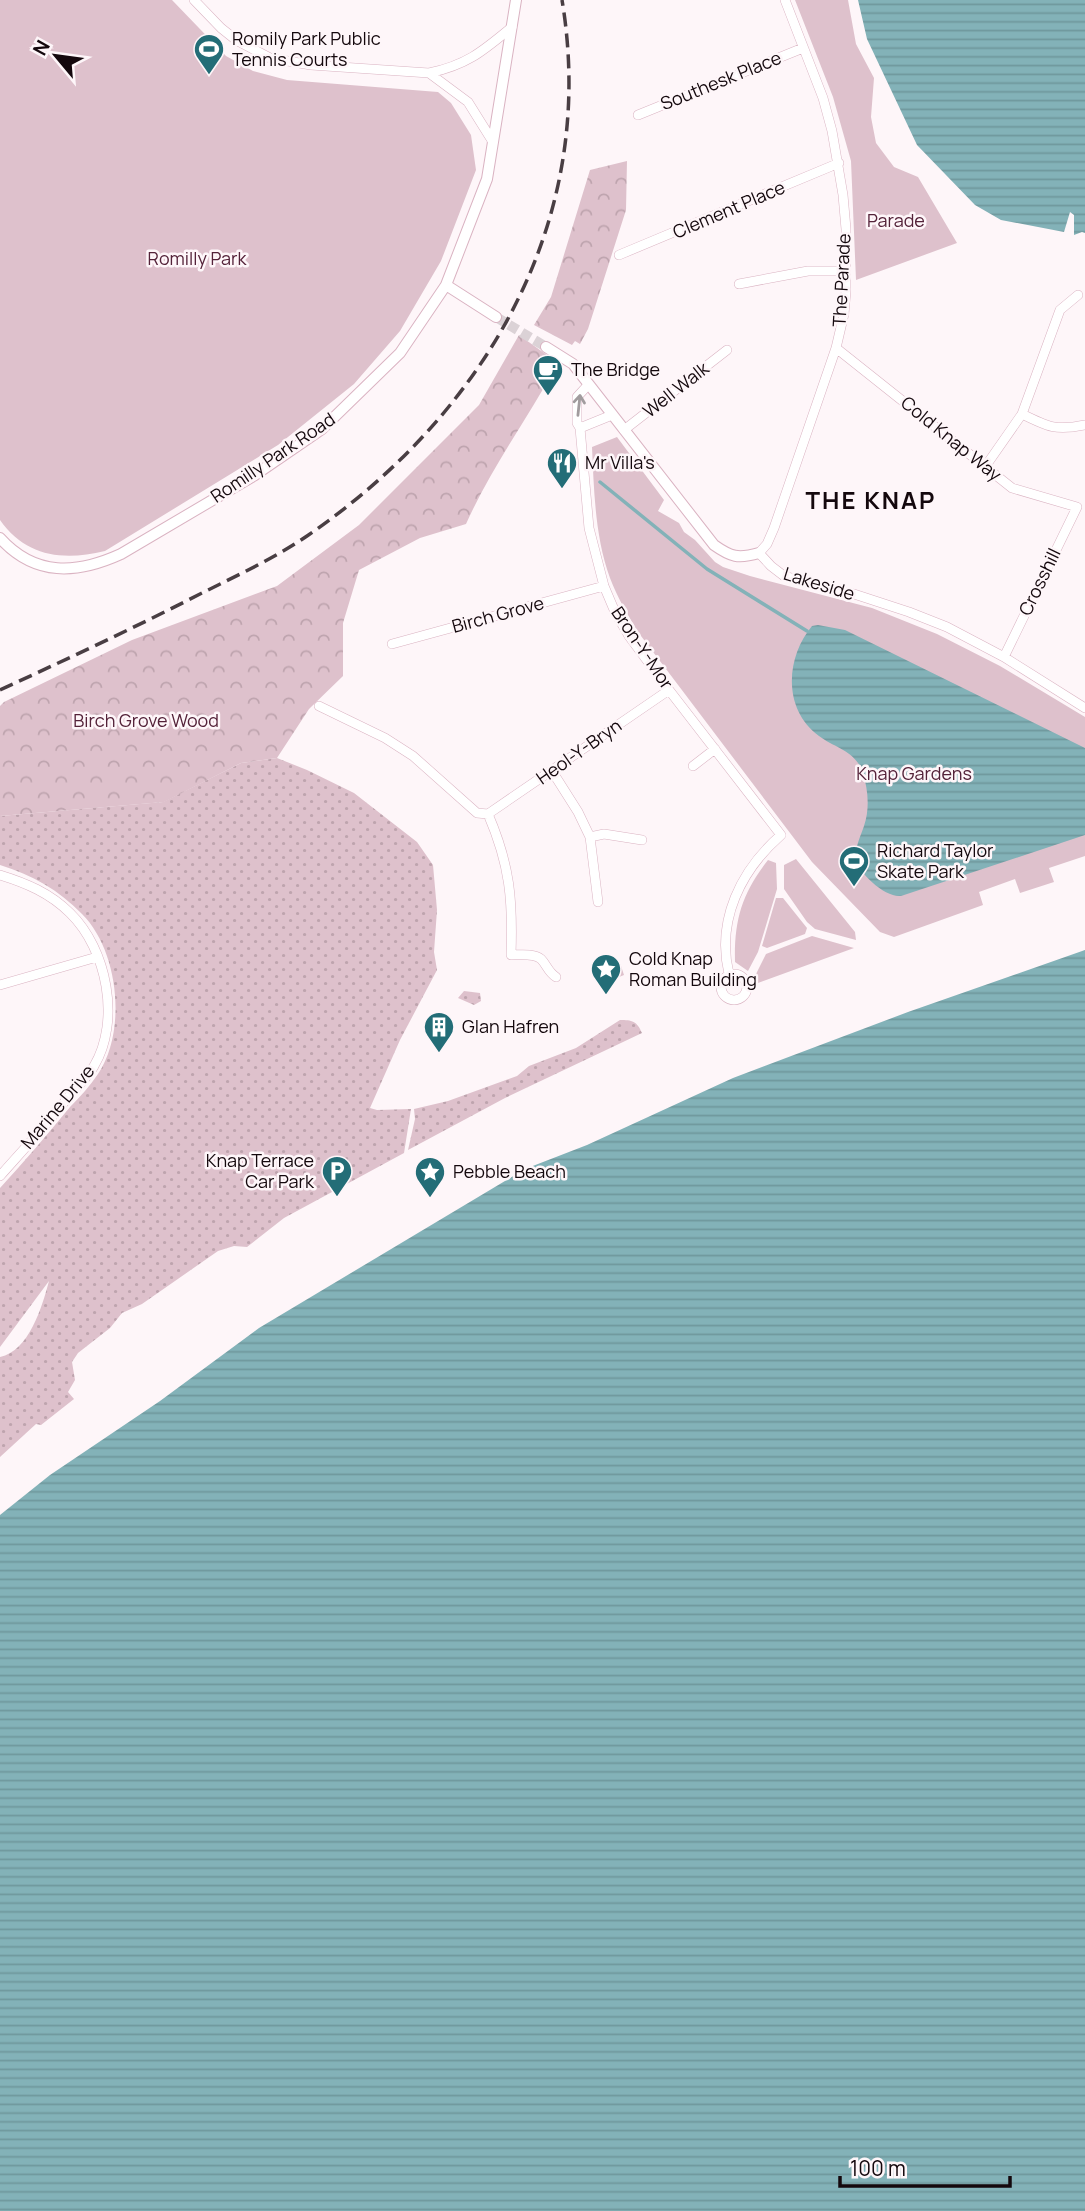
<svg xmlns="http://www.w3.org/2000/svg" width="1085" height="2211" viewBox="0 0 1085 2211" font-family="Manrope,sans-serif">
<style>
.grass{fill:url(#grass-dots)}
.forest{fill:url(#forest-crowns)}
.park{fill:#dec1cc}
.water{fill:url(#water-rules)}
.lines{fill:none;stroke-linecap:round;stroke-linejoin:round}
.stream{stroke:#83b2b8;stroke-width:3.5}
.tertiary-tunnel{stroke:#dbd2d6;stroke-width:10;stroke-dasharray:10 5;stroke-linecap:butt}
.minor-casing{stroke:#dab3c2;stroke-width:10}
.tertiary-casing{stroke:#dab3c2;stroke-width:12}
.minor{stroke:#fff;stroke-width:9}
.tertiary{stroke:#fff;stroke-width:10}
.rail{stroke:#493e43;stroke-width:3.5;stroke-dasharray:14 7;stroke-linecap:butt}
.oneway{stroke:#a19c9e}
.labels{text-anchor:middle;stroke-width:5;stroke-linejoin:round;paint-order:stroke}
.poi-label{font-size:18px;fill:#14080d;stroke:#fef6f9;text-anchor:start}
.street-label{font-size:18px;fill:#14080d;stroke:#fef6f9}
.park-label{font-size:18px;fill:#542239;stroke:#fef6f9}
.district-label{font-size:24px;font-weight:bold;letter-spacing:2px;fill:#14080d;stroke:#fef6f9}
</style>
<defs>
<pattern id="grass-dots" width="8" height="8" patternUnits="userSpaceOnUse" patternTransform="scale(1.75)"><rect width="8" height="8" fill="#dec1cc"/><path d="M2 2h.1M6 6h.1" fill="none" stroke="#bea4ae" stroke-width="1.8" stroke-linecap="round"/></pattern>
<pattern id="forest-crowns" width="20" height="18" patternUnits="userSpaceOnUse" patternTransform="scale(1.75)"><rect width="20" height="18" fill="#dec1cc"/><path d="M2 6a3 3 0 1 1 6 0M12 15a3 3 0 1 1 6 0" fill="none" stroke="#bea4ae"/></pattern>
<pattern id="water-rules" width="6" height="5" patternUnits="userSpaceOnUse" patternTransform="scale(1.75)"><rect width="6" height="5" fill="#83b2b8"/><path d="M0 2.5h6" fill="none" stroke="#70989d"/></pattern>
</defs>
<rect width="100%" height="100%" fill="#fef6f9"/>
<path class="grass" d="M277 758 307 770 354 793 417 842 433 865 437 910 434 952 437 970 400 1040 370 1108 377 1110 411 1109 404 1153 284 1218 247 1247 234 1246 218 1251 142 1304 122 1313 110 1328 78 1353 72 1362 75 1380 68 1392 74 1399 41 1425 36 1424 0 1457V1357C29 1351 42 1307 49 1281L0 1347V1188C24 1162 47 1135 70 1107 80 1097 90 1086 98 1074 127 1031 119 951 82 914 59 890 32 875 0 865V816L163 802 241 763Z
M621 966 624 975 604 983 601 974Z
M464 991 480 993 481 1001 474 1005 458 998Z
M620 1020C632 1020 637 1021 642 1033L505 1098 408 1150 415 1119 414 1109 448 1101 517 1076 529 1066 576 1048Z"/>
<path class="forest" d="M627 161 626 210 588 329 580 344 575 341 572 345 534 325 551 297 590 170Z
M519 335 558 363C528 418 491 468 466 524L420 538 359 570 343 623V676L309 709 277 758 241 763 164 802 0 816V706L4 702 132 640 277 586 359 525 479 405Z"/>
<path class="park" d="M0 0H172L226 56 253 71 287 80 438 92 451 103 471 135 476 170 441 261 400 331 354 384 278 445 105 551C63 561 26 557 0 520Z
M795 0H848L856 44 874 78 871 117 876 143 894 167 918 177 957 243 856 280 851 161 833 97Z
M617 437 664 500 658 511 679 523 684 532 695 540 715 562 723 567 750 576 872 608 937 634 1000 666 1085 717V856L1049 868 1054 882 1020 893 1015 879 979 892 983 905 894 937 880 932 812 862 638 632C628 615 617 597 610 578 595 537 594 491 592 447Z
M796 859 855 932 856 940 815 929 807 922 784 889V865Z
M768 860 776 863 777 889 758 952 748 971 735 962C734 920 742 893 768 860Z
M776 898H783L807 928 805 934 767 948 762 946Z
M812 936 854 948 758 983 755 976 766 954Z"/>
<path class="water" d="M858 0H1085V233L1082 232 1074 235V215L1070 212 1064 232 1001 220 975 205 917 145 867 39Z
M818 625 845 630 1085 748V835L901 896C886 898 857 873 856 857 855 847 861 835 864 826 870 808 868 790 863 773 856 751 835 748 819 736 782 709 786 657 812 626Z
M1085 950V2211H0V1515L50 1475 160 1401 259 1328 525 1169 587 1145 733 1078 908 1012Z"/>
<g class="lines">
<path class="stream" d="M600 482 707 569 807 631"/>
<path class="tertiary-tunnel" d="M496 317 546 347"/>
<g class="minor-casing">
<path id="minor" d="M194 0 221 28 236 40 270 58 311 65 429 73 468 102 493 142
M785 0 823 98 832 131 843 195 846 229V291L844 314 836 348 774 528 767 544 759 553 771 566 784 576 854 594 909 612 947 627 1004 657 1085 708
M429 73C467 65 483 51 512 27
M638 115 803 48
M619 255 839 163
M739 284 808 271H846
M836 348 1012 488 1077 507 1004 657
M588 385 577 397V423L580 428 589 528 604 586 615 612 629 636 669 690 781 835C741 870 716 920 729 974
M1022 414C1048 427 1056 431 1085 425
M580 428 612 415
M624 430 727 350
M985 467 1022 414 1060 310 1078 295
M392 644 604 586
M319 706 385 738 413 756 477 813 488 814C510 865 513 900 511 955 519 955 534 953 541 959 547 965 548 972 556 977
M693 766 715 749
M552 771 578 812 590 837 598 902
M488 814 669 690
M590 837 604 834 642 840
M0 875C26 883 50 893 70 913 107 949 121 1021 94 1066 88 1077 78 1086 70 1095 48 1123 24 1149 0 1176
M721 987a13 13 0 1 1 26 0a13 13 0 1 1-26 0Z
M0 985 97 957"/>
</g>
<g class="tertiary-casing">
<path id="tertiary" d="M446 285 496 317
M546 347 573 364 714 545C731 557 738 559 759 553
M0 538C35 577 77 574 121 554L255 475 322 429 400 353 446 285 487 179 516 0"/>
</g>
<use href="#minor" class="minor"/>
<use href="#tertiary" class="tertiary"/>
<path class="rail" d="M0 690C67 659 134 628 200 594 236 576 273 559 307 536 485 414 599 221 562 0"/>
</g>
<defs><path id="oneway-shaft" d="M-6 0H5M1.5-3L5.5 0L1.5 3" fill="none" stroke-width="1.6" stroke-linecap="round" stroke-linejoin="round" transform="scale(1.75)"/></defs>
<use class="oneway" href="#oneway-shaft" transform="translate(579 405) rotate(-84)"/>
<defs>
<g id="stadium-pin" transform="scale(1.575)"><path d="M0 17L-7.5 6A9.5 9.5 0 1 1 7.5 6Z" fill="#236d77" stroke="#fef6f9"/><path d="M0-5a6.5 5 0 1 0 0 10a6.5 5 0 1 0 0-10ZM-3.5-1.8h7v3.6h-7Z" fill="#fff"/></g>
<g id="cafe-pin" transform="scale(1.575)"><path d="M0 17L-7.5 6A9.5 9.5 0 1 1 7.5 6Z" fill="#236d77" stroke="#fef6f9"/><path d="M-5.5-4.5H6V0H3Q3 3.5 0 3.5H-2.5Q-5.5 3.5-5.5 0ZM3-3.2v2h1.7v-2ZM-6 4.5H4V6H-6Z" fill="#fff"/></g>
<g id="restaurant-pin" transform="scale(1.575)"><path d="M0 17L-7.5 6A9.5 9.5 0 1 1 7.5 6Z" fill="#236d77" stroke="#fef6f9"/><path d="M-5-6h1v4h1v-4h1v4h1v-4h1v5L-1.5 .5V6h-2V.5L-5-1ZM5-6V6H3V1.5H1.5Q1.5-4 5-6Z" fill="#fff"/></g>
<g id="sight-pin" transform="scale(1.575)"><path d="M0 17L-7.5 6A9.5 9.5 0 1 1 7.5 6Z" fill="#236d77" stroke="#fef6f9"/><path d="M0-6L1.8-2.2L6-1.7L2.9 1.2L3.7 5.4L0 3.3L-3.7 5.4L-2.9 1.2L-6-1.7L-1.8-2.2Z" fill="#fff"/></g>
<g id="building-pin" transform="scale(1.575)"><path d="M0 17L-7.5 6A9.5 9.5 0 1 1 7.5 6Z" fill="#236d77" stroke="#fef6f9"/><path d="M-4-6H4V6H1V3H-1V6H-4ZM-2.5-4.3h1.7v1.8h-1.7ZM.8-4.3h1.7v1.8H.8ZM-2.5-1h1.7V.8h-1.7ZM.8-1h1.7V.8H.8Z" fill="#fff"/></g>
<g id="parking-pin" transform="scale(1.575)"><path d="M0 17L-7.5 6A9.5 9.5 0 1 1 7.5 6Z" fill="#236d77" stroke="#fef6f9"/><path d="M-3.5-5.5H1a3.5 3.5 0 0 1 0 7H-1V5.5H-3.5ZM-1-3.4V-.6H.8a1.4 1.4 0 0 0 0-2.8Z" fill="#fff"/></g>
</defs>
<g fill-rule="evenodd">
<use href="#stadium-pin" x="209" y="49"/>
<use href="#cafe-pin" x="548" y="370"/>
<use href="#restaurant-pin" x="562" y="463"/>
<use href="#stadium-pin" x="854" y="861"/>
<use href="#sight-pin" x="606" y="969"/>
<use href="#building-pin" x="439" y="1027"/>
<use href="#parking-pin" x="337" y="1171"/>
<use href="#sight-pin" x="430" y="1172"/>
</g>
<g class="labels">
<g class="poi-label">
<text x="232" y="45">Romily Park Public<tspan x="232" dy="21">Tennis Courts</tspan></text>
<text x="571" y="376">The Bridge</text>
<text x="585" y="469">Mr Villa's</text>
<text x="877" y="857">Richard Taylor<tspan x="877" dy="21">Skate Park</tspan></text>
<text x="629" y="965">Cold Knap<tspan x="629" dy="21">Roman Building</tspan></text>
<text x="462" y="1033">Glan Hafren</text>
<text x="314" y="1167" text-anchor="end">Knap Terrace<tspan x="314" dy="21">Car Park</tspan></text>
<text x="453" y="1178">Pebble Beach</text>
</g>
<g class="street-label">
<text transform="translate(721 81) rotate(-22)" y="6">Southesk Place</text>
<text transform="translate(729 210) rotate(-23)" y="6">Clement Place</text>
<text transform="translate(842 280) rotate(-87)" y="6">The Parade</text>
<text transform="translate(676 390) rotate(-38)" y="6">Well Walk</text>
<text transform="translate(951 439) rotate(39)" y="6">Cold Knap Way</text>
<text transform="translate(273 458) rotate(-34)" y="6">Romilly Park Road</text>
<text transform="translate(1040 582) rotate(-64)" y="6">Crosshill</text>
<text transform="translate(819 584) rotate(17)" y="6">Lakeside</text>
<text transform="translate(498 615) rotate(-15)" y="6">Birch Grove</text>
<text transform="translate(642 648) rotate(56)" y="6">Bron-Y-Mor</text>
<text transform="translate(579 752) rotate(-35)" y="6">Heol-Y-Bryn</text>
<text transform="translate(58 1107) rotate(-50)" y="6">Marine Drive</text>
</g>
<g class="park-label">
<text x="896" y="227">Parade</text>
<text x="197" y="265">Romilly Park</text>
<text x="146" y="727">Birch Grove Wood</text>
<text x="914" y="780">Knap Gardens</text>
</g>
<g class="district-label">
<text x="871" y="509">THE KNAP</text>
</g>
</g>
<g transform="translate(56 56) rotate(299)" stroke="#fef6f9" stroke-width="5" paint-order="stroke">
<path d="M0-5L12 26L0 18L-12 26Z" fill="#14080d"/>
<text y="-10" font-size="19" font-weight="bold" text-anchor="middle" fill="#14080d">N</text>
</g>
<path d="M840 2176v10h170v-10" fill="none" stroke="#14080d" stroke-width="3.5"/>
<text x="850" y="2176" font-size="21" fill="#14080d" stroke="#fef6f9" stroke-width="5" paint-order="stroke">100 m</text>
</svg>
